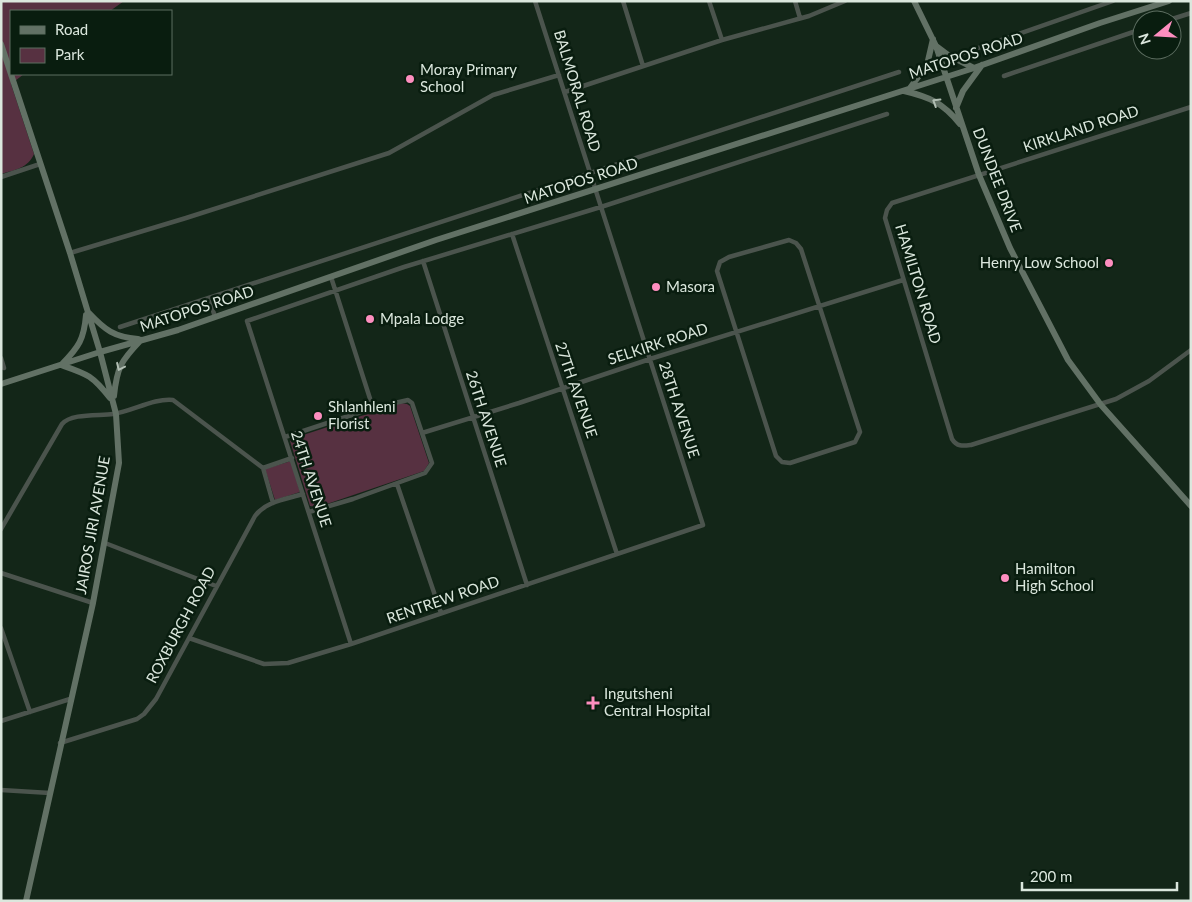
<svg xmlns="http://www.w3.org/2000/svg" width="1192" height="902" viewBox="0 0 1192 902" font-family="Lato,sans-serif">
<style>
.green{fill:#573141}
.lines{fill:none;stroke-linecap:round;stroke-linejoin:round}
.street{stroke:#4b544d;stroke-width:4.5}
.secondary{stroke:#627165;stroke-width:6}
.oneway{stroke:#b1beb3}
.poi-dot{fill:#fd8ebf;stroke:#091d0f;stroke-width:2}
.labels{text-anchor:middle;stroke-width:5;stroke-linejoin:round;paint-order:stroke}
.street-label{font-size:15px;fill:#dbe7dd;stroke:#091d0f}
.poi-label{font-size:15px;fill:#dbe7dd;stroke:#091d0f;text-anchor:start}
</style>
<rect width="100%" height="100%" fill="#132618"/>
<path class="green" d="M1 1H124L110 11H11V74H24L11 84 34 154C28 168 15 170 1 174Z
M401 403 407 404 410 406 429 463 424 471 318 507 310 506 290 441 294 438Z
M291 461 300 492 275 500 265 469Z"/>
<g class="lines">
<path class="street" d="M623 1 643 66
M709 1 722 40
M795 1 800 18
M1169 20 1191 13
M958 55 1113 1
M1004 76 1142 29
M565 92 722 40 809 16 845 1
M1191 107 892 203 887 210 885 218 952 439C957 447 963 446 971 445L1116 399 1149 381 1191 350
M1 177 40 164
M512 234 617 554
M789 240 796 243 801 249 860 432 855 442 790 463 782 462 776 456 717 271 720 262 729 257Z
M70 253 186 218 389 153 493 95 559 75
M423 261 527 585
M331 277 373 408
M209 298 215 317
M120 327 899 72
M1 358 4 368
M422 433 519 403 650 359 903 280
M285 437 373 408 408 400 412 403 432 463 425 473 353 499 309 512
M263 468 273 503
M397 484 441 613
M1 529 62 424C71 413 99 416 113 414 133 411 154 398 173 400L263 468 292 458
M105 543 216 586
M1 573 93 603
M1 628 30 712
M189 638 264 664 288 663 351 644 703 525 535 1
M351 644 247 321 404 267 604 206 887 114
M1 721 70 699
M60 743 137 719 144 714 156 699 255 516C266 501 287 499 303 494
M1 790 50 793"/>
<path class="secondary" d="M914 1 936 46 979 175 1010 248 1068 360 1101 405 1191 506
M1 44 70 253 100 352 116 414 119 463 93 603 26 901
M936 46 948 55 974 68
M910 88 927 65 933 39
M904 91C930 97 943 103 960 124
M956 108 963 91 982 65
M89 313C105 330 114 337 138 339
M62 364C79 347 84 339 86 315
M61 365C87 374 92 375 110 398
M1 384 100 352 178 330 436 240 971 69 1100 23 1169 1
M114 396C117 367 121 361 141 340"/>
</g>
<defs><path id="oneway-chevron" d="M-2-3.5L2.5 0L-2 3.5" fill="none" stroke-width="1.6" stroke-linecap="round" stroke-linejoin="round" transform="scale(1.25)"/></defs>
<g class="oneway">
<use href="#oneway-chevron" transform="translate(936 102) rotate(-148)"/>
<use href="#oneway-chevron" transform="translate(120 367) rotate(115)"/>
</g>
<g class="poi-dot">
<circle cx="410" cy="79" r="5"/>
<circle cx="1109" cy="263" r="5"/>
<circle cx="656" cy="287" r="5"/>
<circle cx="370" cy="319" r="5"/>
<circle cx="318" cy="416" r="5"/>
<circle cx="1005" cy="578" r="5"/>
<path d="M590.5 695.5h5v5h5v5h-5v5h-5v-5h-5v-5h5z"/>
</g>
<g class="labels">
<g class="street-label">
<text transform="translate(966 56) rotate(-18)" y="5">MATOPOS ROAD</text>
<text transform="translate(577 91) rotate(73)" y="5">BALMORAL ROAD</text>
<text transform="translate(1081 129) rotate(-18)" y="5">KIRKLAND ROAD</text>
<text transform="translate(997 180) rotate(69)" y="5">DUNDEE DRIVE</text>
<text transform="translate(581 181) rotate(-18)" y="5">MATOPOS ROAD</text>
<text transform="translate(918 284) rotate(73)" y="5">HAMILTON ROAD</text>
<text transform="translate(197 309) rotate(-18)" y="5">MATOPOS ROAD</text>
<text transform="translate(658 344) rotate(-18)" y="5">SELKIRK ROAD</text>
<text transform="translate(576 390) rotate(71)" y="5">27TH AVENUE</text>
<text transform="translate(679 410) rotate(72)" y="5">28TH AVENUE</text>
<text transform="translate(486 419) rotate(72)" y="5">26TH AVENUE</text>
<text transform="translate(311 479) rotate(72)" y="5">24TH AVENUE</text>
<text transform="translate(93 525) rotate(-80)" y="5">JAIROS JIRI AVENUE</text>
<text transform="translate(443 600) rotate(-19)" y="5">RENTREW ROAD</text>
<text transform="translate(181 625) rotate(-62)" y="5">ROXBURGH ROAD</text>
</g>
<g class="poi-label">
<text x="420" y="75">Moray Primary<tspan x="420" dy="17">School</tspan></text>
<text x="1099" y="268" text-anchor="end">Henry Low School</text>
<text x="666" y="292">Masora</text>
<text x="380" y="324">Mpala Lodge</text>
<text x="328" y="412">Shlanhleni<tspan x="328" dy="17">Florist</tspan></text>
<text x="1015" y="574">Hamilton<tspan x="1015" dy="17">High School</tspan></text>
<text x="604" y="699">Ingutsheni<tspan x="604" dy="17">Central Hospital</tspan></text>
</g>
</g>
<rect width="1192" height="902" fill="none" stroke="#dbe7dd" stroke-width="5"/>
<rect x="10" y="10" width="162" height="65" fill="#091d0f" stroke="#5d6e61"/>
<rect x="20" y="26" width="25" height="8" fill="#627165" stroke="#5d6e61"/>
<text x="55" y="35" font-size="15" fill="#dbe7dd">Road</text>
<rect x="20" y="48" width="25" height="15" fill="#573141" stroke="#5d6e61"/>
<text x="55" y="60" font-size="15" fill="#dbe7dd">Park</text>
<g transform="translate(1157 35) rotate(252)"><circle r="24" fill="#091d0f" stroke="#5d6e61"/>
<path d="M0-4L9 19L0 12L-9 19Z" fill="#fd8ebf"/>
<text y="-8" font-size="14" font-weight="bold" text-anchor="middle" fill="#dbe7dd">N</text>
</g>
<path d="M1022 882v8h155v-8" fill="none" stroke="#dbe7dd" stroke-width="2.5"/>
<text x="1030" y="882" font-size="15" fill="#dbe7dd" stroke="#091d0f" stroke-width="4" paint-order="stroke">200 m</text>
</svg>
